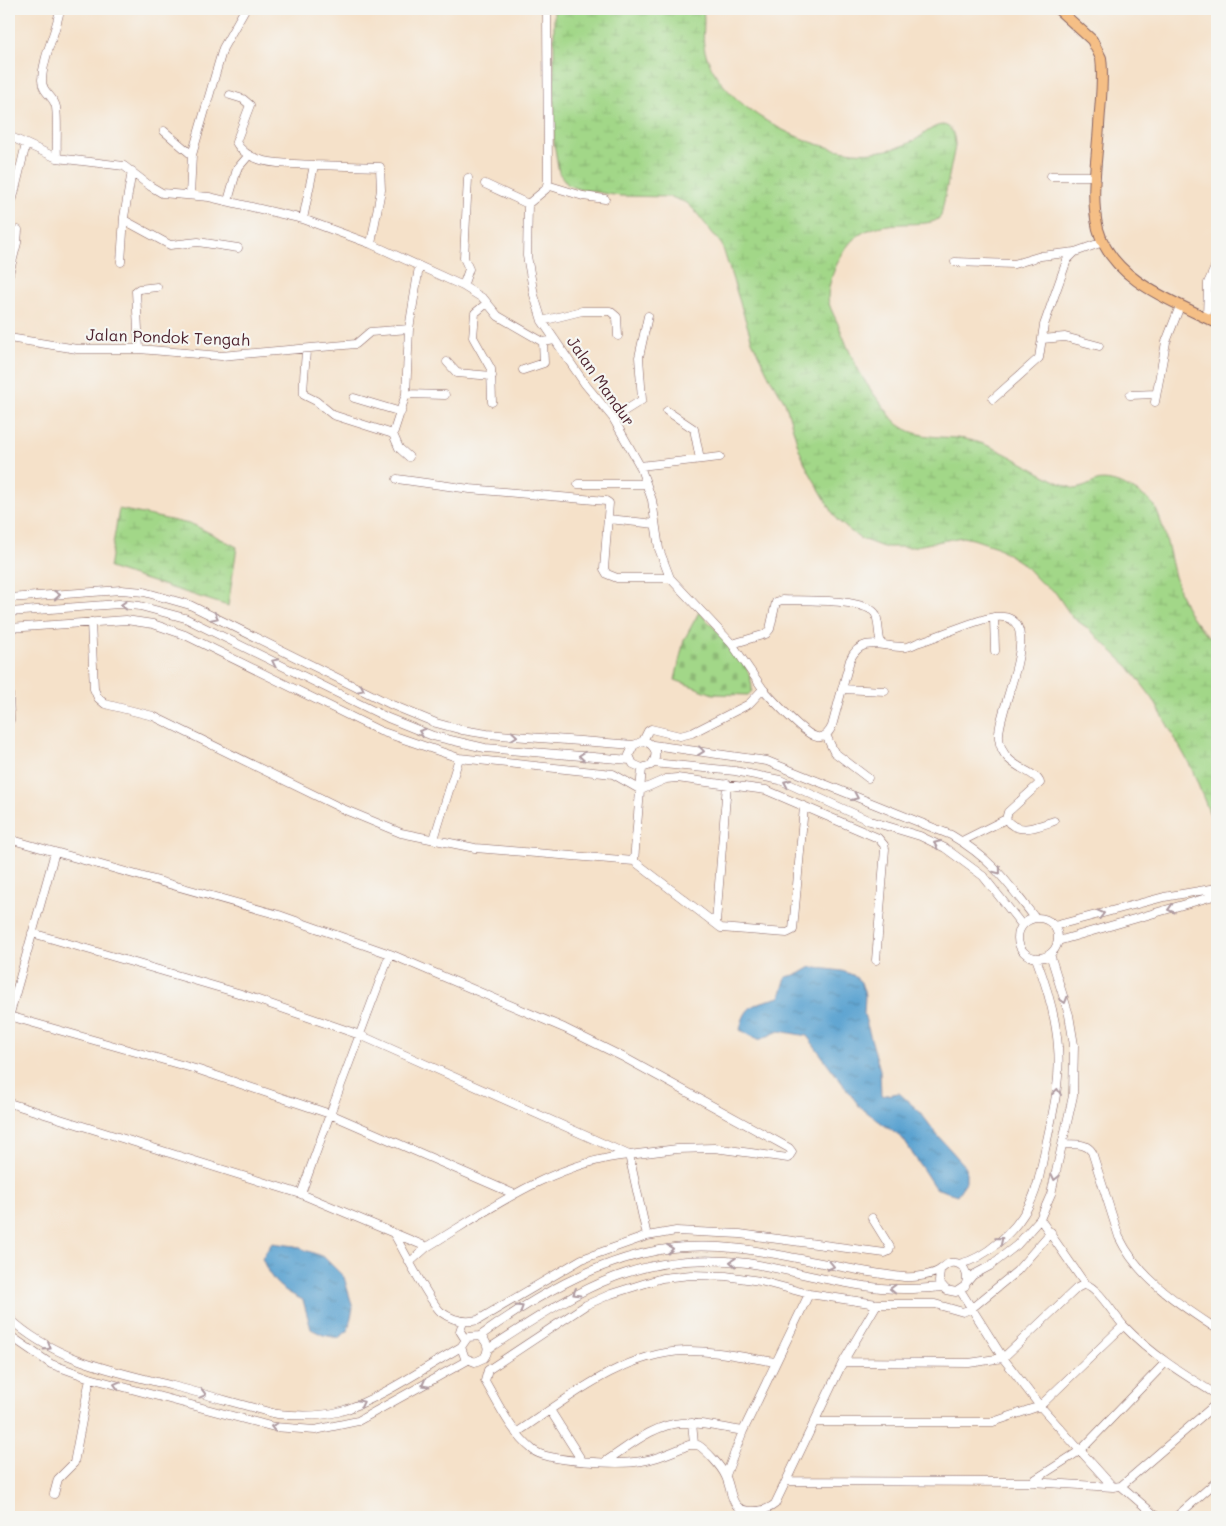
<svg xmlns="http://www.w3.org/2000/svg" width="1226" height="1526" viewBox="0 0 1226 1526" font-family="Mali,sans-serif">
<style>
.wetland{fill:url(#wetland-marsh);stroke:#767b5a}
.cemetery{fill:url(#cemetery-stones);stroke:#767b5a}
.water{fill:url(#water-ripples);stroke:#52607e}
.lines{fill:none;stroke-linecap:round;stroke-linejoin:round}
.minor-casing{stroke:#866362;stroke-width:9}
.major-casing{stroke:#866362;stroke-width:12}
.minor{stroke:#fff;stroke-width:8}
.major{stroke:#f5bf86;stroke-width:10}
.oneway{stroke:#ae9aa0}
.labels{text-anchor:middle;stroke-width:4.5;stroke-linejoin:round;paint-order:stroke}
.street-label{font-size:16px;fill:#4a1f2b;stroke:#f6f6f2}
</style>
<defs>
<pattern id="wetland-marsh" width="20" height="14" patternUnits="userSpaceOnUse" patternTransform="scale(1.25)"><rect width="20" height="14" fill="#a2d788"/><path d="M1 5h8M5 5V1M11 12h8M15 12V8" fill="none" stroke="#8db876"/></pattern>
<pattern id="cemetery-stones" width="16" height="16" patternUnits="userSpaceOnUse" patternTransform="scale(1.25)"><rect width="16" height="16" fill="#a2d788"/><path d="M2 7V4a2 2 0 0 1 4 0v3zM10 15v-3a2 2 0 0 1 4 0v3z" fill="#8db876"/></pattern>
<pattern id="water-ripples" width="26" height="14" patternUnits="userSpaceOnUse" patternTransform="scale(1.25)"><rect width="26" height="14" fill="#5aa2d0"/><path d="M2 4q2-2 4 0t4 0M15 11q2-2 4 0t4 0" fill="none" stroke="#4c83a9"/></pattern>
</defs>
<rect width="100%" height="100%" fill="#f6f6f2"/>
<filter id="ink" filterUnits="userSpaceOnUse"><feTurbulence type="fractalNoise" baseFrequency=".02" numOctaves="2"/><feDisplacementMap in="SourceGraphic" scale="10" xChannelSelector="R" yChannelSelector="G"/><feConvolveMatrix kernelMatrix="1 2 1 2 8 2 1 2 1" color-interpolation-filters="sRGB"/></filter>
<filter id="wash" filterUnits="userSpaceOnUse"><feTurbulence type="fractalNoise" baseFrequency=".0096" numOctaves="4" result="noise"/><feDisplacementMap in="SourceGraphic" scale="20" xChannelSelector="R" yChannelSelector="G"/><feGaussianBlur stdDeviation="1.12" result="paint"/><feColorMatrix in="noise" values="0 0 0 0 0 0 0 0 0 0 0 0 0 0 0 0 0 1.4 0 .05"/><feComposite in="paint" operator="in"/></filter>
<g filter="url(#wash)">
<rect width="100%" height="100%" fill="#f5e1c9"/>
<path class="wetland" d="M554 9H703C706 26 700 41 707 57 725 108 802 147 854 152 872 154 897 150 913 141 922 137 932 125 943 125 953 126 955 138 955 146L941 216C929 234 873 209 846 248 837 261 828 282 828 298 829 307 835 317 839 326 851 356 859 376 880 402 887 410 892 421 902 427 921 439 944 436 965 439 1004 446 1037 476 1075 489 1084 488 1089 484 1097 481 1113 476 1144 494 1154 505 1178 554 1167 609 1217 642V832L1191 767 1153 699 1129 667 1089 629 1072 617 1055 592 1041 583 1023 564 997 547 973 539 962 537 911 547H883L859 538 837 520 807 468 799 449 785 402 769 376 752 341 722 245 695 211 687 203 671 197 620 196 578 189 568 185 559 173 554 143Z
M119 509 194 525 237 547 228 606 109 568Z"/>
<path class="cemetery" d="M699 612C718 633 753 661 752 691L748 695 713 694 675 680 684 640Z"/>
<path class="water" d="M811 967 842 971 853 975 861 982 865 995 864 1014 880 1070 881 1096 899 1093 920 1112 938 1136 966 1167V1182L957 1195 935 1188 903 1139 860 1107 807 1036 779 1031 759 1040 740 1030C745 1003 756 1004 780 997L786 977 799 974Z
M272 1243 295 1246 324 1257 344 1277 353 1308 348 1331 338 1338 323 1335 311 1329 303 1300C280 1289 272 1283 262 1258Z"/>
</g>
<g filter="url(#ink)">
<g class="lines">
<g class="minor-casing">
<path id="minor" d="M547 9 548 181 546 189 528 204 527 256 534 295 542 321 585 384 613 418 640 466 652 500 659 549 670 578 732 644 763 689 749 704 692 733 680 736 651 729 648 731 643 741
M230 95 243 99 250 105 236 142C249 167 290 163 314 165L303 219
M164 131 192 155
M9 136 57 158 124 166 150 186 162 193 209 197 303 219 371 244 463 286 484 299 498 316 543 342 555 340
M57 158C56 141 58 124 56 107 54 96 42 93 42 80 43 55 56 34 60 9
M314 165 380 167 381 190 371 244
M1051 176H1096
M485 184 528 204
M547 185 583 196 605 199
M190 195 192 155 223 48 245 9
M228 201 237 169 249 155
M9 203 13 198 26 144
M124 220 170 245 198 242 238 248
M121 262 124 217 132 171
M955 262 1014 264 1041 256 1075 252
M9 274 17 243 18 230
M463 286 469 269 464 258 468 178
M487 303 475 313 473 337 491 369 492 402
M1207 318 1208 283 1217 263
M542 321 582 311H610L617 317 618 336
M409 329 406 394 393 434 399 448 409 457
M9 338 77 349H139L221 356 356 344 370 332 409 329 419 267
M1042 339 1065 337 1099 346
M139 349 136 291 139 289 157 287
M306 349C306 358 302 392 304 395L316 401 333 415 393 434
M447 362 457 373 492 376
M523 370 544 363 543 342
M406 394 445 395
M1130 395 1156 394
M354 398 401 412
M993 399 1039 358 1044 325 1067 260 1075 252 1103 242
M1155 402 1166 342 1180 306
M667 411 694 429 700 459
M613 418 642 400 639 357 648 316
M640 466 720 457
M397 479 470 489 606 501 609 503 604 569 607 574 617 578H670
M578 484H646
M609 519 655 524
M9 598 121 590 144 592 190 605 392 705 436 723 462 730 487 734 634 745 643 741C656 744 659 755 651 765L642 768 633 764 629 755 634 745
M9 612 119 604 140 606 185 618 388 718 433 736 485 748 630 760
M994 617 995 651
M91 622 94 689 98 698 105 704 153 716 343 809 401 833 475 848 634 861 721 928 787 933 793 930 804 807
M9 628 126 620 153 624 185 635 380 731 459 758 434 839
M732 644 766 634 770 629 776 602 782 600C802 601 863 598 875 613 879 619 878 635 881 644
M763 689C773 700 804 735 817 737 824 738 829 733 832 726L850 660C861 635 882 647 903 647 907 648 913 645 917 643 940 636 963 625 985 619 1057 600 996 708 999 738 1002 769 1036 769 1040 783L1008 812 1006 819C1017 836 1039 826 1054 821
M842 689 885 691
M9 691 10 720
M826 735 834 752 868 778
M653 745 767 761 951 835C992 859 1007 882 1035 918
M459 758 613 774 641 790 666 779 677 778 766 790 878 838 884 845 885 849 876 960
M653 763 735 771 780 780 870 821 920 836 945 848 983 876 1022 925
M9 839 55 852
M962 841 1006 819
M634 861 642 768
M1018 938a20 20 0 1 1 40 0a20 20 0 1 1-40 0Z
M716 922 727 784
M1054 926 1164 897 1217 888
M1058 941 1217 895
M9 1016 199 1070 330 1114 390 954
M9 1017 55 852 279 915 390 954 564 1028 625 1058 789 1148 792 1152 788 1158 714 1148 677 1149 629 1155 647 1236 582 1259 478 1320C465 1323 452 1320 441 1312 430 1303 403 1249 394 1234
M9 1103 301 1194 427 1247C490 1209 554 1162 629 1155L360 1035 238 993 32 933
M1063 1144C1074 1145 1086 1142 1092 1152L1119 1237C1139 1279 1179 1304 1217 1329
M301 1194 330 1114 514 1194
M1040 1219 1085 1284
M647 1236 676 1231 740 1234 885 1253 889 1251 890 1247 872 1218
M410 1262 427 1247
M959 1264C985 1259 1015 1231 1028 1207 1039 1188 1041 1166 1046 1145 1053 1112 1061 1081 1058 1047 1056 1016 1047 987 1036 958
M967 1282 973 1275 990 1266 1017 1245 1040 1219 1051 1194 1073 1096 1074 1045 1069 1015 1050 954
M960 1290 1003 1358 1040 1406 1113 1487 1121 1486 1157 1517
M877 1304 843 1362 775 1504C769 1509 762 1511 754 1511 729 1512 733 1493 726 1477 722 1467 706 1450 698 1445H689C674 1451 658 1459 642 1461 622 1465 547 1462 533 1450 511 1432 499 1405 485 1381L488 1370 586 1305 611 1294 662 1278 691 1275 726 1276 760 1281 809 1294 877 1304H935L963 1312 972 1308 1017 1271 1051 1232
M9 1318C55 1361 114 1371 173 1386 208 1395 242 1405 277 1414 297 1416 318 1417 338 1412 375 1402 426 1367 461 1347L468 1337 480 1336C488 1342 490 1350 484 1358L475 1362 465 1358 461 1347
M463 1322 460 1331 465 1339
M9 1335 51 1364 90 1378 274 1427 315 1430 358 1421 468 1360
M480 1336C533 1298 595 1261 660 1250 742 1236 823 1269 904 1277 913 1278 934 1275 941 1269 944 1267 946 1264 950 1263 964 1261 970 1275 965 1286L956 1292 946 1290 939 1282 940 1270
M488 1349C575 1293 637 1248 747 1263 792 1270 836 1284 881 1288 902 1290 921 1289 942 1287
M843 1362 969 1363 1003 1358 1077 1288 1085 1284C1099 1288 1114 1316 1124 1326 1152 1355 1183 1374 1217 1395
M550 1410 582 1461
M815 1422H993L1040 1406 1123 1326
M692 1423 694 1444
M516 1433C566 1400 621 1353 685 1351 715 1350 746 1358 776 1362
M606 1461C628 1447 654 1424 682 1423 702 1422 724 1428 743 1431
M726 1475 743 1431 809 1294
M787 1481 1031 1482 1113 1487
M1031 1482 1081 1450 1165 1363
M1121 1486 1217 1403
M54 1494 58 1479 74 1463 90 1378
M1176 1517 1217 1481"/>
</g>
<g class="major-casing">
<path id="major" d="M1058 9 1092 40 1101 58C1104 80 1100 104 1099 126 1097 159 1090 197 1098 229 1112 281 1175 302 1217 323"/>
</g>
<use href="#minor" class="minor"/>
<use href="#major" class="major"/>
</g>
<defs><path id="oneway-chevron" d="M-2-3.5L2.5 0L-2 3.5" fill="none" stroke-width="1.6" stroke-linecap="round" stroke-linejoin="round" transform="scale(1.25)"/></defs>
<g class="oneway">
<use href="#oneway-chevron" transform="translate(57 595) rotate(-4)"/>
<use href="#oneway-chevron" transform="translate(124 605) rotate(-177)"/>
<use href="#oneway-chevron" transform="translate(215 617) rotate(26)"/>
<use href="#oneway-chevron" transform="translate(275 662) rotate(-154)"/>
<use href="#oneway-chevron" transform="translate(361 689) rotate(26)"/>
<use href="#oneway-chevron" transform="translate(422 732) rotate(-160)"/>
<use href="#oneway-chevron" transform="translate(514 736) rotate(5)"/>
<use href="#oneway-chevron" transform="translate(701 751) rotate(7)"/>
<use href="#oneway-chevron" transform="translate(582 756) rotate(-175)"/>
<use href="#oneway-chevron" transform="translate(787 783) rotate(-156)"/>
<use href="#oneway-chevron" transform="translate(855 797) rotate(24)"/>
<use href="#oneway-chevron" transform="translate(937 844) rotate(-156)"/>
<use href="#oneway-chevron" transform="translate(998 871) rotate(51)"/>
<use href="#oneway-chevron" transform="translate(1171 909) rotate(164)"/>
<use href="#oneway-chevron" transform="translate(1101 914) rotate(-14)"/>
<use href="#oneway-chevron" transform="translate(1064 1000) rotate(73)"/>
<use href="#oneway-chevron" transform="translate(1057 1092) rotate(-83)"/>
<use href="#oneway-chevron" transform="translate(1055 1177) rotate(103)"/>
<use href="#oneway-chevron" transform="translate(1000 1240) rotate(-40)"/>
<use href="#oneway-chevron" transform="translate(670 1249) rotate(-6)"/>
<use href="#oneway-chevron" transform="translate(733 1262) rotate(-175)"/>
<use href="#oneway-chevron" transform="translate(831 1266) rotate(12)"/>
<use href="#oneway-chevron" transform="translate(893 1289) rotate(-177)"/>
<use href="#oneway-chevron" transform="translate(576 1293) rotate(150)"/>
<use href="#oneway-chevron" transform="translate(520 1308) rotate(-32)"/>
<use href="#oneway-chevron" transform="translate(48 1347) rotate(30)"/>
<use href="#oneway-chevron" transform="translate(425 1384) rotate(151)"/>
<use href="#oneway-chevron" transform="translate(117 1385) rotate(-165)"/>
<use href="#oneway-chevron" transform="translate(203 1394) rotate(15)"/>
<use href="#oneway-chevron" transform="translate(361 1403) rotate(-26)"/>
<use href="#oneway-chevron" transform="translate(274 1427) rotate(-168)"/>
</g>
</g>
<g class="labels">
<g class="street-label">
<text transform="translate(168 337) rotate(2)" y="6">Jalan Pondok Tengah</text>
<text transform="translate(601 381) rotate(55)" y="6">Jalan Mandur</text>
</g>
</g>
<rect width="1226" height="1526" fill="none" stroke="#f6f6f2" stroke-width="30"/>
</svg>
